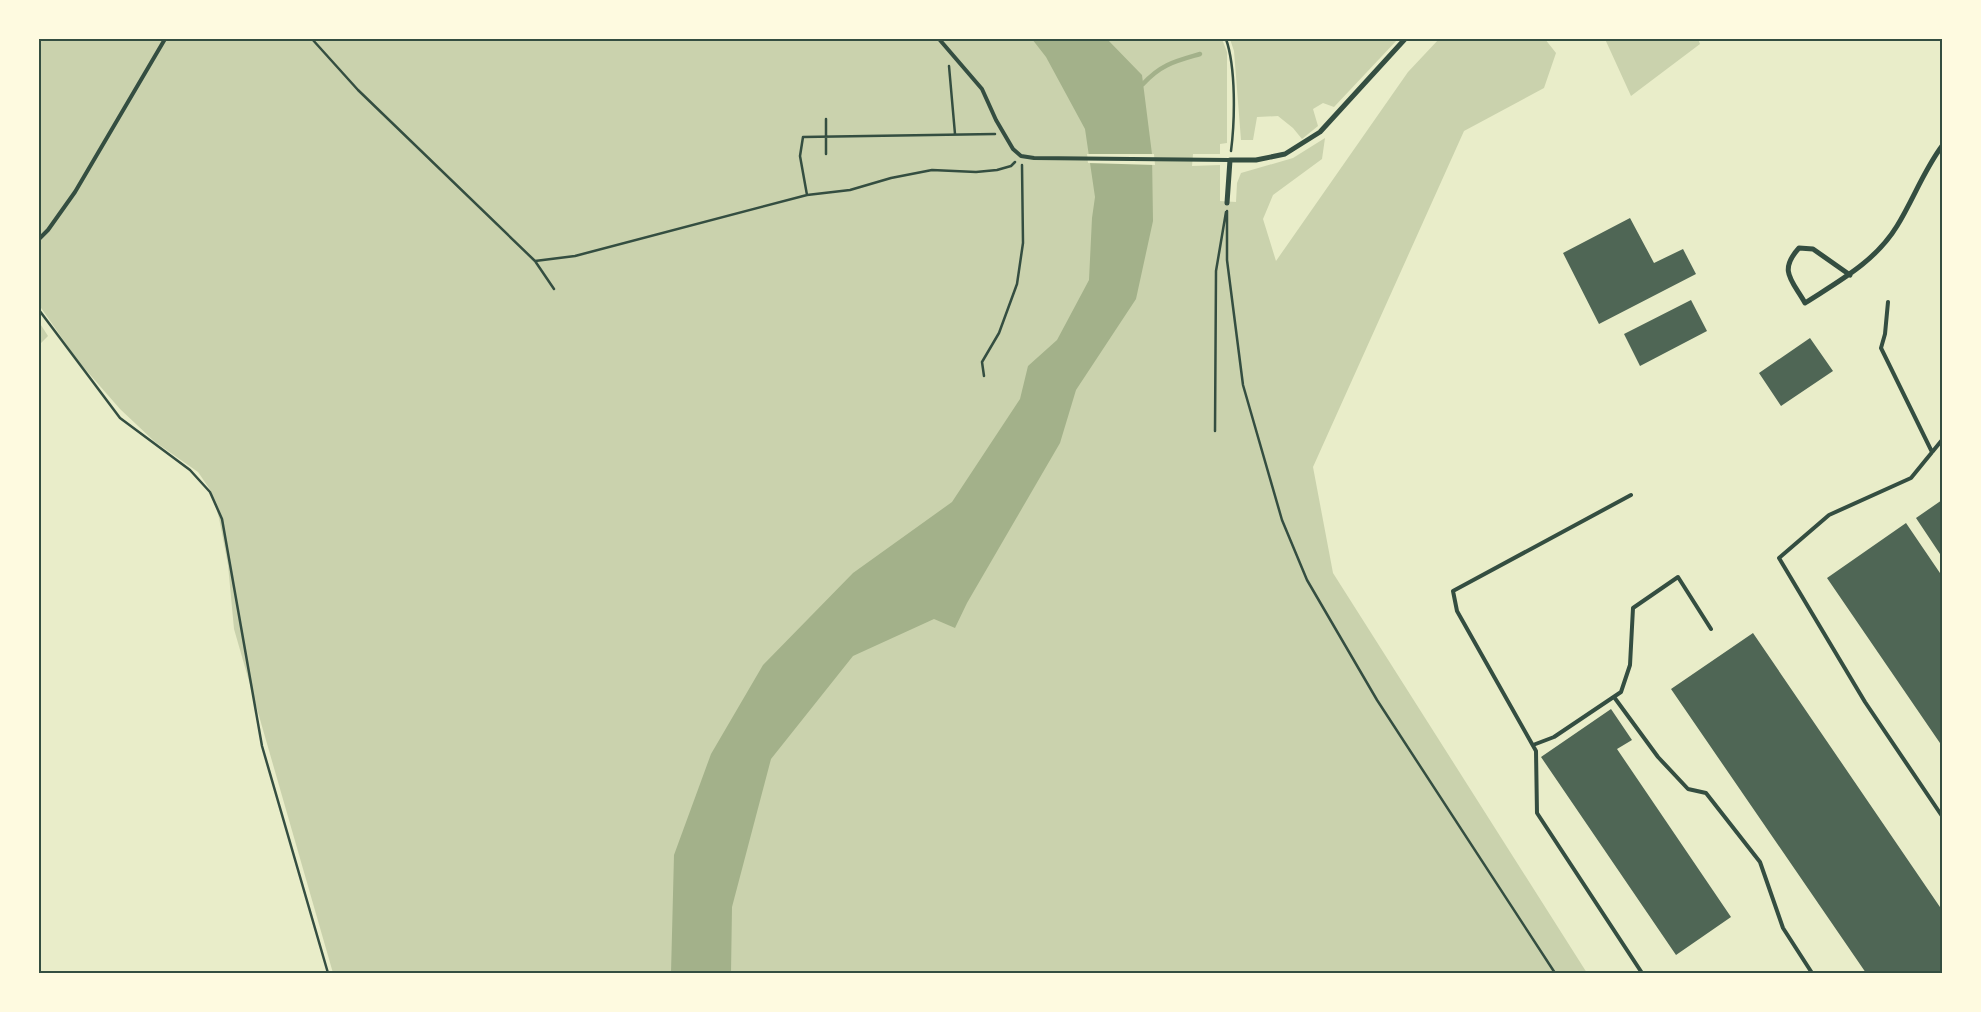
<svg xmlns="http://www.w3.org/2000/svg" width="1981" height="1012" viewBox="0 0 1981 1012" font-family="'Work Sans',sans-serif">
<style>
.green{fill:#cad2ad}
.water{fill:#a3b18a}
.pier{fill:#e9edc9}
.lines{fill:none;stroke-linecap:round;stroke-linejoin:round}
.stream{stroke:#a3b18a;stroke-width:4.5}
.building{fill:#4f6655}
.path{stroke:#344e41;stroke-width:2.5}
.service{stroke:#344e41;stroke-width:4}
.minor{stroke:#344e41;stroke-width:5}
.neatline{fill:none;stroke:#344e41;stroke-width:2}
</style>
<rect width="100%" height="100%" fill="#e9edc9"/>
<path class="green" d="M39 39H1222L1227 52V143L1220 144V154H1193L1192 166 1220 165V201L1236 202 1237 183 1241 173 1293 158 1325 138 1322 159 1273 195 1263 219 1276 261 1408 72 1439 39H1545L1556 53 1544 88 1464 131 1313 467 1333 573 1587 973H333L234 629 228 565 219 518 211 491 198 472 155 442 120 409 78 361 39 305Z
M1230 39H1398L1334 107 1323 103 1313 109 1318 126 1302 139 1293 128 1278 116 1257 117 1253 140H1241L1234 51Z
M1605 39H1698L1700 44 1631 96Z
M39 322 48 336 39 345Z"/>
<path class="water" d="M1032 39H1107L1142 75 1152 154 1153 221 1136 299 1076 390 1060 443 967 603 955 628 934 619 853 656 771 759 732 907 731 973H671L674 855 711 754 763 665 853 573 952 502 1020 399 1028 366 1057 340 1089 280 1092 218 1095 197 1085 129 1046 57Z"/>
<path class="pier" d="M1087 154H1154L1155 165 1088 163Z"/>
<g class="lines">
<path class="stream" d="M1143 84C1161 64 1176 61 1200 54"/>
</g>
<path class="building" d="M1630 218 1654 263 1683 249 1696 274 1599 324 1563 253Z
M1691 300 1707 331 1640 366 1624 334Z
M1810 338 1833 371 1781 406 1759 373Z
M1942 500V557L1916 518Z
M1906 523 1942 576V746L1827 578Z
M1753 633 1942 910V973H1866L1671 689Z
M1611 709 1632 740 1617 749 1731 917 1676 955 1541 757Z"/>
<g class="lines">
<path class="path" d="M312 39 358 90 535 261 554 289
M1226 39C1236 68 1235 120 1231 151
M949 66 955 134
M826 119V154
M807 195 800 156 803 137 995 134
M1227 211V260L1243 385 1282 520 1307 580 1377 700 1555 973
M535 261 575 256 807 195 850 190 891 178 932 170 976 172 997 170 1011 166 1015 162
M39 310 120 418 190 470 210 492 222 519 262 746 328 973
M984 376 982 362 999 333 1017 284 1023 243 1022 165
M1215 431 1216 271 1226 212"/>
<path class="service" d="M939 39 982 89 996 120 1013 149 1021 156 1034 158 1230 160
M39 239 48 230 75 192 165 39
M1888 302 1885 334 1881 348 1932 452
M1942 440 1911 478 1829 515 1779 558 1865 702 1942 816
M1631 495 1453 591 1457 611 1536 751 1537 813 1642 973
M1614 697 1658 757 1688 789 1706 793 1760 862 1783 928 1812 973
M1533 745 1554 737 1621 692 1630 665 1633 608 1678 577 1711 629"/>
<path class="minor" d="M1227 203 1230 160H1256L1285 154 1320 132 1405 39
M1850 275 1813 249 1799 248C1778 271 1792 280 1805 303 1839 281 1875 262 1897 226 1913 200 1924 170 1942 146"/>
</g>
<rect width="1981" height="1012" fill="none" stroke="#fefae0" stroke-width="80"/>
<rect x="40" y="40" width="1901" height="932" class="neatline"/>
</svg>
